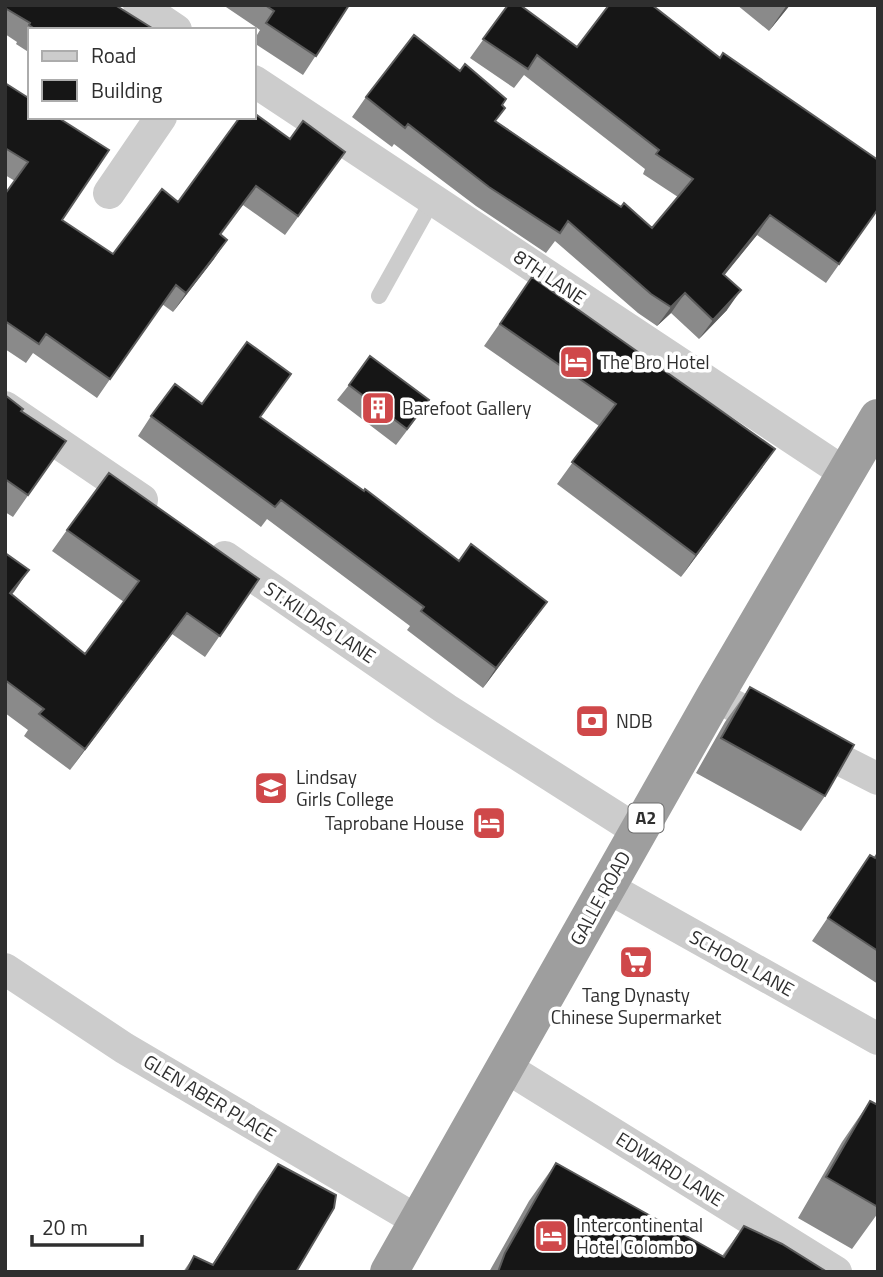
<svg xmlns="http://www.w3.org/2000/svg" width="883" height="1277" viewBox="0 0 883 1277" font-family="'Titillium Web',sans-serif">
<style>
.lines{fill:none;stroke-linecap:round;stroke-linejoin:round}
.service{stroke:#ccc;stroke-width:16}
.minor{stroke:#ccc;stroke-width:32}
.trunk{stroke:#9e9e9e;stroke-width:38}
.wall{fill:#8a8a8a}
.shaded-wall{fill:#5c5c5c}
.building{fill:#161616;stroke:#5c5c5c;stroke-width:2}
.labels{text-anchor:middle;stroke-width:7;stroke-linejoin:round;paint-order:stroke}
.shield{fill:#fff;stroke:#6d6d6d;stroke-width:2}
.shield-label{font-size:18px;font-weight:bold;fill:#2f2f2f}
.street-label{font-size:19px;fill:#2f2f2f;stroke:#fff}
.poi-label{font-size:19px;fill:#2f2f2f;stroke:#fff;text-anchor:start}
</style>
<rect width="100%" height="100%" fill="#fff"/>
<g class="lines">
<path class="service" d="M379 296 433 199"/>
<path class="minor" d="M139 5 176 30
M254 81 845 473
M109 193 161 117
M5 407 142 500
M225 557 446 709 638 831
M715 696 878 779
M607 887 878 1039
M5 969 124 1048 418 1221
M504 1066 836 1272"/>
<path class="trunk" d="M389 1272 715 696 878 418"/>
</g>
<path class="wall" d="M5 5 155 30H30V53L16 44 17 42 5 34Z
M223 5H349L303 75 254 43V40L260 30Z
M508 5 577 47 878 209 826 283 757 235 724 275 727 310 699 339 671 313 657 326 638 313 555 241 546 253 476 206 394 144 392 147 352 117 366 97 502 105 496 121 652 228 678 197 643 174 645 169 524 75 514 88 470 58Z
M737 5H790L769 31Z
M5 83 62 220 113 254 178 202 290 139 345 152 285 235 243 205 221 235 214 259 173 312 162 304 97 398 33 353 26 363 5 349V194L15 181 5 175Z
M532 277 775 449 681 577 557 484 599 426 484 346Z
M349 385 418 416 396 445 337 400Z
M5 395 21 411 66 441 13 517 5 512Z
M202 404 260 417 533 621 483 688 407 630 410 626 267 519 261 527 138 436 151 416Z
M67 530 259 579 205 657 172 634 70 770 24 736 28 730 5 713V553L12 594 85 654 124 602 52 551Z
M750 687 825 796 801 831 696 773 725 722Z
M878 851V984L812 941 870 855 874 857Z
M870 1101 878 1105V1213L852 1249 798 1218 842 1142Z
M556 1163 722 1256 744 1226 827 1272H489L529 1201Z
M278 1164 296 1272H183L194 1256 212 1265 258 1192Z"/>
<path class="shaded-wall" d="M787 5H790L769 31Z
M770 215 757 235 710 293 723 274Z
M227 240 214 259 173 312 186 293Z
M741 290 727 310 699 339 713 320Z
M685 293 671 313 657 326 671 307Z
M775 449 759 472 681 577 696 555Z
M29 570 14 592 5 602 10 593Z
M547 602 533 621 483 688 496 668Z
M187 613 172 634 70 770 85 749Z"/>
<path class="building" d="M5 5H115L155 30H36L29 25 30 23 5 8Z
M265 5H349L316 56 266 23 274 11Z
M508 5H520L577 47 609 5H652L720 58 723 53 878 160V209L839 264 770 215 723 274 741 290 713 320 685 293 671 307 651 294 568 221 560 233 489 187 408 124 405 128 366 97 414 35 460 71 465 64 506 99 502 105 505 108 495 121 621 207 624 203 652 228 693 179 656 154 659 150 537 55 528 69 483 39Z
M5 83 30 99V117H57L109 150 62 220 113 254 162 189 178 202 240 117H254V113L290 139 303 121 345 152 298 216 256 186 220 234 227 240 186 293 176 285 110 379 46 334 39 344 5 321V194L28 162 5 148Z
M532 277 775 449 696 555 572 462 616 404 500 324Z
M247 342 291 374 260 417 364 491 365 489 459 561 471 544 547 602 496 668 421 611 424 607 281 500 275 507 151 416 175 384 202 404Z
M370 356 429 400 407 429 349 385Z
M5 395 23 409 21 411 66 441 28 495 5 479Z
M109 473 259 579 220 636 187 613 85 749 39 714 44 709 5 680V553L29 570 10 593 85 654 139 581 67 530Z
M750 687 854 745 825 796 721 738Z
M878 853V951L828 918 870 855 875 858Z
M870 1101 878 1105V1207L826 1177Z
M556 1163 724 1257 744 1226 782 1244 827 1272H498L505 1253Z
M278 1164 336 1195 334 1208 296 1272H186L194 1256 213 1265Z"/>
<defs>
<g id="hotel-square" transform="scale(1.75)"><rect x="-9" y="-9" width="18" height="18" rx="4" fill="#cf484a" stroke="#fff"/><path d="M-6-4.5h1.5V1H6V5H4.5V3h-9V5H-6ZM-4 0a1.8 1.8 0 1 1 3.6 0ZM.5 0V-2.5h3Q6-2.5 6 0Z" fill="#fff"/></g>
<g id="building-square" transform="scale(1.75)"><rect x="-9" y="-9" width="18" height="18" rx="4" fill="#cf484a" stroke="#fff"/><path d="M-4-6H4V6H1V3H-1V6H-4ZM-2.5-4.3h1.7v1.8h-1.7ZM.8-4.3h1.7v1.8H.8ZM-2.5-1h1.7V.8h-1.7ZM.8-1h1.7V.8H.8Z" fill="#fff"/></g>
<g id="bank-square" transform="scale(1.75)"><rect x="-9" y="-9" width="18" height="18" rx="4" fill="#cf484a" stroke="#fff"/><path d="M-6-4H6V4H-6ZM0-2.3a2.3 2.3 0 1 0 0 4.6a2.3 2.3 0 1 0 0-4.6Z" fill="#fff"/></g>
<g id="school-square" transform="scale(1.75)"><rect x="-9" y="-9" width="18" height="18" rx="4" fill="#cf484a" stroke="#fff"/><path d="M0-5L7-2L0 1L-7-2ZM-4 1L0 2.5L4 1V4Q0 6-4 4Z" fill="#fff"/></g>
<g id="supermarket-square" transform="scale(1.75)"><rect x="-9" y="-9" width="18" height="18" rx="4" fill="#cf484a" stroke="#fff"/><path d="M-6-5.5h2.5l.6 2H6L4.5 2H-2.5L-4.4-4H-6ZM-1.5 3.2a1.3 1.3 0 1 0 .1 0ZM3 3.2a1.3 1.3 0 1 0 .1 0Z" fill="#fff"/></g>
</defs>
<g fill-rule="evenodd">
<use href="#hotel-square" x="576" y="362"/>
<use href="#building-square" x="378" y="408"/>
<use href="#bank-square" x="592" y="721"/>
<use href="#school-square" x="271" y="788"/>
<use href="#hotel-square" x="489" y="823"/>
<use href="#supermarket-square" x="636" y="962"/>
<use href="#hotel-square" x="551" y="1236"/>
</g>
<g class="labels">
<rect class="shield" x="628.5" y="803.5" width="35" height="29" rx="5"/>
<g class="shield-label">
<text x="646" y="824">A2</text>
</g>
<g class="street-label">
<text transform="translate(550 277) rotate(34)" y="7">8TH LANE</text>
<text transform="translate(320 622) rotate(34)" y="7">ST.KILDAS LANE</text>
<text transform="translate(600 898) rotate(-61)" y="7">GALLE ROAD</text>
<text transform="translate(742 963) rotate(29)" y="7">SCHOOL LANE</text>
<text transform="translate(210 1098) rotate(31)" y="7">GLEN ABER PLACE</text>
<text transform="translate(670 1169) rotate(32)" y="7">EDWARD LANE</text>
</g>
<g class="poi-label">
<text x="600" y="369">The Bro Hotel</text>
<text x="402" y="415">Barefoot Gallery</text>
<text x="616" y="728">NDB</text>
<text x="296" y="784">Lindsay<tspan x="296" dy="22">Girls College</tspan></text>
<text x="464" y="830" text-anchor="end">Taprobane House</text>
<text x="636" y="1002" text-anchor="middle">Tang Dynasty<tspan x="636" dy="22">Chinese Supermarket</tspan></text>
<text x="576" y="1232">Intercontinental<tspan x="576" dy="22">Hotel Colombo</tspan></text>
</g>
</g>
<rect width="883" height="1277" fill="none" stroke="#2f2f2f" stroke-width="14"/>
<rect x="28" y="28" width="228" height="91" fill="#ffffff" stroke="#acacac" stroke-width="2"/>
<rect x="42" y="51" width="35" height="10" fill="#cccccc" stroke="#acacac" stroke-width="2"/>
<text x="91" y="63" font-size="21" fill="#2f2f2f">Road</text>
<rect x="42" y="80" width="35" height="21" fill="#161616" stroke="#acacac" stroke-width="2"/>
<text x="91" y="98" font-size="21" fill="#2f2f2f">Building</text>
<path d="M32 1235v10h110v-10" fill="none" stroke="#2f2f2f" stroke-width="3.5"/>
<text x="42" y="1235" font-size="21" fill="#2f2f2f" stroke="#ffffff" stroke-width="5" paint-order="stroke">20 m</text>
</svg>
